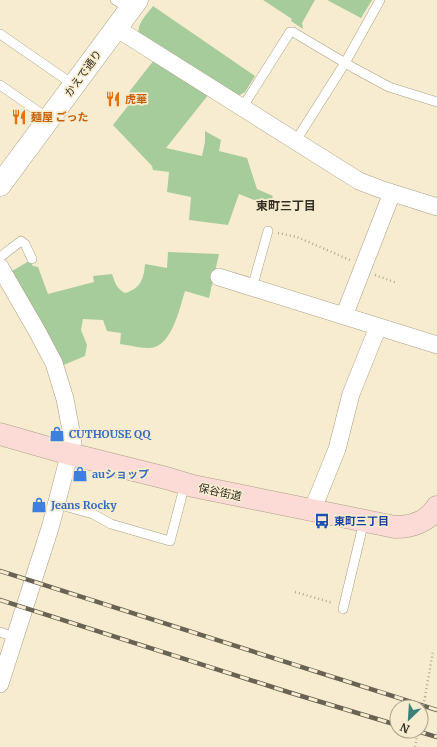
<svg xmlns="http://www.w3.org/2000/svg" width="437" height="747" viewBox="0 0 437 747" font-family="Merriweather,'Noto Sans JP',serif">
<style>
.green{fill:#a6cc9b}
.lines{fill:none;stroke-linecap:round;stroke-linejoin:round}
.service-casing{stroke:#a99f84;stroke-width:10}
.minor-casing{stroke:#a99f84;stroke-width:18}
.tertiary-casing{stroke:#a99f84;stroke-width:23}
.secondary-casing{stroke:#a99f84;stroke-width:23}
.path{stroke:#b3aa94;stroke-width:2.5;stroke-dasharray:1 3;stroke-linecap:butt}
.service{stroke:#fff;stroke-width:9}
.minor{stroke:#fff;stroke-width:17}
.tertiary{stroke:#fff;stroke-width:22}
.secondary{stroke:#fcdad6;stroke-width:22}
.rail-casing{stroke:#696353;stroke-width:4.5}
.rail{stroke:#f7eccf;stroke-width:3;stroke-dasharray:9;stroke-linecap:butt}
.path-bridge{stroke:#b3aa94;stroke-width:2.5;stroke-dasharray:1 3;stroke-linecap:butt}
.labels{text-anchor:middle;stroke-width:3.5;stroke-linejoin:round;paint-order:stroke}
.street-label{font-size:11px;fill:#343025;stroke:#f7eccf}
.food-label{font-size:11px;font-weight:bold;fill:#c56008;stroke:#f7eccf;text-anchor:start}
.shop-label{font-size:11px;font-weight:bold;fill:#366cbe;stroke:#f7eccf;text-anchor:start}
.transit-label{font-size:11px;font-weight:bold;fill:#164399;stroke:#f7eccf;text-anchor:start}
.neighbourhood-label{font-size:12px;font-weight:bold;fill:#343025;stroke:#f7eccf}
</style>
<rect width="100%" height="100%" fill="#f7eccf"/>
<path class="green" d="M263 0H315L302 23 303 29 291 21 292 19Z
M327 0H372L361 18Z
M153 6 255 76 245 92 238 96 139 34C136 24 148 13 153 6Z
M154 60 209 94 166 148 202 156 205 142V131L221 140 219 151 247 158 257 189 273 196 269 206 239 194 228 225 189 220 191 197 167 192 169 172 153 170 152 166 113 125 135 97 129 92Z
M168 252 219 254 209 298 185 291C180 307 173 341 155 347 146 350 129 345 120 344L121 333 107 331 103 320 83 319 81 330 87 345 85 356 59 367 7 274 29 261 33 266 38 267 48 294 94 282 93 276 112 274C115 283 117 289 125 293 140 289 144 279 145 264L167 268Z"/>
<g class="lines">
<g class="service-casing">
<path id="service" d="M115 0 130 9
M0 34 74 85
M0 85 49 119
M242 108 290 32H293L352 67 389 87 437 102
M295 142 345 63 380 0
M0 257 21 241 25 244 32 259
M252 288 268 231
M57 504 93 514 111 524 170 541 185 484
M343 609 364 521
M0 632 14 637"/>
</g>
<g class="minor-casing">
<path id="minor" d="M116 28 359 181 380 189 437 207
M0 267 37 331 54 363 65 399 73 441 50 528 0 684
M219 277 437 345
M344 316 392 193
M312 511 337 449 351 394 378 327"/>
</g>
<g class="tertiary-casing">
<path id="tertiary" d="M0 185 137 0"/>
</g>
<g class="secondary-casing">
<path id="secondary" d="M0 434 70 454 166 478 193 486 395 527C411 527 428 522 437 507"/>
</g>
<path class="path" d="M278 233 297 237 350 260
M375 275 397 283
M295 592 333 603
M425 697 433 651"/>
<use href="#service" class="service"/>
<use href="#minor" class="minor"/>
<use href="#tertiary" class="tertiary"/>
<use href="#secondary" class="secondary"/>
<g class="rail-casing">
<path id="rail" d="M0 571 437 710
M0 600 288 692 397 725
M417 731 437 737"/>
</g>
<use href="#rail" class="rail"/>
<path class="path-bridge" d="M421 717 425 697
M415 747 418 731"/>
</g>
<defs>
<g id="restaurant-bare" transform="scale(1.2)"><path d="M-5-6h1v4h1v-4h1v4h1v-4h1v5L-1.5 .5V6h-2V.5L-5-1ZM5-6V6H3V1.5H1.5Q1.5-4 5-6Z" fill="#e8710a" stroke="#f7eccf" stroke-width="2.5" paint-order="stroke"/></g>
<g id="shop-bare" transform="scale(1.2)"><path d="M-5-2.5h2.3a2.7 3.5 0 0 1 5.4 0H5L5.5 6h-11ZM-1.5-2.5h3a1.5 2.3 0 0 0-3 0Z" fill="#3f7fe0" stroke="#f7eccf" stroke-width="2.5" paint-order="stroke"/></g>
<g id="bus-bare" transform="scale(1.2)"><path d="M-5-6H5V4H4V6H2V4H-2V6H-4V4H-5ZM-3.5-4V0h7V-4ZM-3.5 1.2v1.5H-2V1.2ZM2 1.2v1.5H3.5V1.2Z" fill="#1a4fb4" stroke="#f7eccf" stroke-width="2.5" paint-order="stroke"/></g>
</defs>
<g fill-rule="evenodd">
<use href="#restaurant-bare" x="113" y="99"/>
<use href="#restaurant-bare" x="19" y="117"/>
<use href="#shop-bare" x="57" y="434"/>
<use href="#shop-bare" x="80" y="474"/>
<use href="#shop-bare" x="39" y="505"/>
<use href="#bus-bare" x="322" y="521"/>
</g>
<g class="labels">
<g class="street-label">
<text transform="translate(83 73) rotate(-54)" y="4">かえで通り</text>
<text transform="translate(220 492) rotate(12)" y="4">保谷街道</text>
</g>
<g class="food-label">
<text x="125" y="103">虎華</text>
<text x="31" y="121">麺屋 ごった</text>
</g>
<g class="shop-label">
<text x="69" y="438">CUTHOUSE QQ</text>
<text x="92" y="478">auショップ</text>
<text x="51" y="509">Jeans Rocky</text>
</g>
<g class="transit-label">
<text x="334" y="525">東町三丁目</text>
</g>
<g class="neighbourhood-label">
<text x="286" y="210">東町三丁目</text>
</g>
</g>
<g transform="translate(409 719) rotate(205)"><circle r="19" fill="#f7eccf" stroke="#a9a18b"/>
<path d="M0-3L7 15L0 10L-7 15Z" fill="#3b817a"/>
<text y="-6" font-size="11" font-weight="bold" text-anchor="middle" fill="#343025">N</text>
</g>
</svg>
